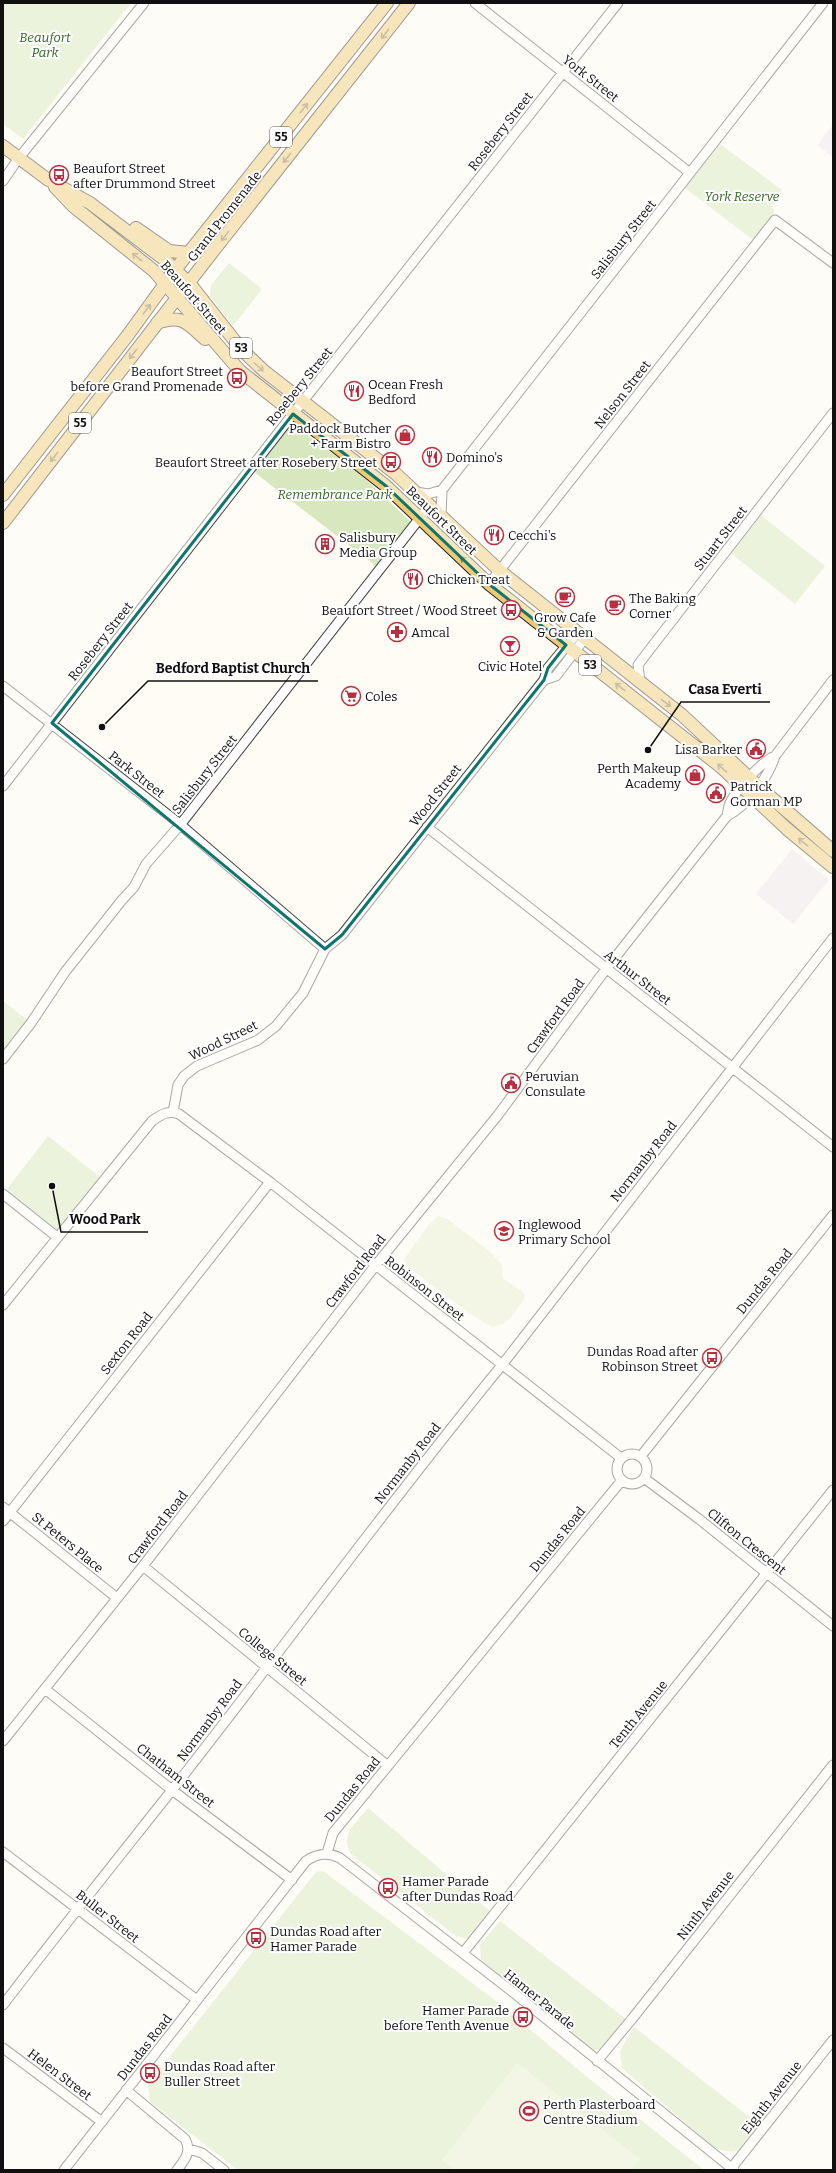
<svg xmlns="http://www.w3.org/2000/svg" width="836" height="2173" viewBox="0 0 836 2173" font-family="Bitter,serif">
<style>
.industrial{fill:#ede6ee}
.green{fill:#d7e8bf}
.pitch{fill:#e7efd0}
.lines{fill:none;stroke-linecap:round;stroke-linejoin:round}
.minor-casing{stroke:#434343;stroke-width:11}
.major-casing{stroke:#212121;stroke-width:14}
.minor{stroke:#fff;stroke-width:9}
.major{stroke:#efc973;stroke-width:12}
.oneway{stroke:#8b7646}
.marked{fill:none;stroke:#0f766e;stroke-width:3;stroke-linejoin:round}
.labels{text-anchor:middle;stroke-width:4;stroke-linejoin:round;paint-order:stroke}
.shield{fill:#fff;stroke:#585858;stroke-width:1}
.shield-label{font-size:12px;font-weight:bold;fill:#101010}
.park-label{font-size:13px;font-style:italic;fill:#356524;stroke:#fff}
.street-label{font-size:13px;fill:#101010;stroke:#fff}
.poi-label{font-size:13px;fill:#101010;stroke:#fff;text-anchor:start}
.leader{fill:none;stroke:#101010;stroke-width:1.5}
.callout-dot{fill:#101010;stroke:#fff;stroke-width:1.5}
.callout-label{font-size:14px;text-anchor:middle;font-weight:bold;fill:#101010;stroke:#fff;stroke-width:4;stroke-linejoin:round;paint-order:stroke}
</style>
<rect width="100%" height="100%" fill="#fefcf5"/>
<path class="industrial" d="M833 125V157L817 145Z
M792 849 829 880 793 924 756 894Z"/>
<path class="green" d="M3 3H131L23 139 3 124Z
M716 141 782 190 772 204 775 220 757 243 681 185Z
M229 263 262 289 233 326 210 296 211 285Z
M288 421 358 472 414 525 380 569 250 469Z
M757 512 825 566 795 604 727 550Z
M3 1001 31 1023 3 1059Z
M48 1136 101 1178 57 1237 3 1194Z
M368 1808 491 1912 469 1939 456 1936 351 1854C339 1835 356 1823 368 1808Z
M323 1871 496 2001 587 2077 704 2170H238L150 2102 148 2084 316 1872Z
M500 1921 626 2019 601 2049 589 2051 481 1960 480 1944Z
M634 2027 761 2126C743 2146 742 2159 713 2147L622 2068 620 2051Z"/>
<path class="pitch" d="M438 1216 446 1218 489 1251 502 1265 503 1278 524 1293 525 1298C516 1310 509 1325 492 1327L469 1313 408 1267 404 1260 407 1255 429 1224Z
M517 2063 640 2159 631 2170H455L442 2160Z"/>
<g class="lines">
<g class="minor-casing">
<path id="minor" d="M475 3 690 173
M3 181 18 159 144 3
M416 492 428 494 442 490
M441 516 442 490 823 3
M489 584 775 220 833 263
M544 680 556 676 585 638
M640 683 638 665 647 653 833 413
M3 686 176 821 325 949
M3 786 307 396 618 3
M727 816C728 812 728 807 730 803 736 790 762 761 775 756
M427 827 833 1147
M3 1059 31 1023 65 972 122 900 134 887 146 864 180 825 430 505
M173 1112 178 1085 184 1076 197 1066 258 1040 276 1026 303 993 325 949 342 935 357 916 544 680 548 668 578 632
M3 1194 57 1237
M3 1305 152 1121C162 1114 168 1110 179 1114L270 1182 621 1458
M617 1469a15 15 0 1 1 30 0a15 15 0 1 1-30 0Z
M641 1456 833 1215
M644 1478 699 1519 833 1626
M3 1507 117 1598
M3 1521 270 1182
M143 1566 388 1766
M45 1689 172 1790 292 1880
M3 1741 143 1566 375 1266 498 1115 606 969 727 816C748 805 768 778 775 756L833 680
M3 1852 197 2000
M327 1853 333 1833 622 1480
M463 1953 833 1490
M3 2005C58 1933 115 1862 172 1790 283 1649 388 1504 502 1365L833 938
M3 2048 102 2122
M597 2061 632 2019 833 1765
M126 2090 185 2139C192 2151 185 2160 177 2170
M189 2149 202 2153 224 2170
M64 2170 306 1861C318 1853 328 1852 340 1858L514 1993 734 2170
M730 2170 833 2040"/>
</g>
<g class="major-casing">
<path id="major" d="M3 146 47 179 90 203 165 260 190 284 242 350 264 371 396 474 500 571 682 715 758 786 833 851
M55 187 73 206 154 271 240 371 386 486 489 584 721 767 787 829 833 867
M136 228 169 251 190 253
M157 323C182 314 187 323 205 339
M3 495 128 335 175 270 387 3
M3 523 214 250 409 3"/>
</g>
<use href="#minor" class="minor"/>
<use href="#major" class="major"/>
</g>
<defs><path id="oneway-shaft" d="M-6 0H5M1.5-3L5.5 0L1.5 3" fill="none" stroke-width="1.6" stroke-linecap="round" stroke-linejoin="round"/></defs>
<g class="oneway">
<use href="#oneway-shaft" transform="translate(385 34) rotate(128)"/>
<use href="#oneway-shaft" transform="translate(304 108) rotate(-52)"/>
<use href="#oneway-shaft" transform="translate(287 158) rotate(128)"/>
<use href="#oneway-shaft" transform="translate(225 236) rotate(128)"/>
<use href="#oneway-shaft" transform="translate(137 257) rotate(-141)"/>
<use href="#oneway-shaft" transform="translate(147 309) rotate(-53)"/>
<use href="#oneway-shaft" transform="translate(133 354) rotate(128)"/>
<use href="#oneway-shaft" transform="translate(259 367) rotate(42)"/>
<use href="#oneway-shaft" transform="translate(54 457) rotate(128)"/>
<use href="#oneway-shaft" transform="translate(465 561) rotate(-136)"/>
<use href="#oneway-shaft" transform="translate(620 687) rotate(-142)"/>
<use href="#oneway-shaft" transform="translate(666 703) rotate(37)"/>
<use href="#oneway-shaft" transform="translate(722 768) rotate(-138)"/>
<use href="#oneway-shaft" transform="translate(803 842) rotate(-140)"/>
</g>
<path d="M0 0H836V2173H0ZM293 414 386 486 489 584 566 645 548 668 544 680 342 935 325 949 52 723Z" fill="#fefcf5" fill-opacity=".55" fill-rule="evenodd"/>
<path class="marked" d="M293 414 386 486 489 584 566 645 548 668 544 680 342 935 325 949 52 723Z"/>
<defs>
<g id="bus-ring" transform="scale(1)"><circle r="9.5" fill="#fff" stroke="#b8303f" stroke-width="1.5"/><path d="M-5-6H5V4H4V6H2V4H-2V6H-4V4H-5ZM-3.5-4V0h7V-4ZM-3.5 1.2v1.5H-2V1.2ZM2 1.2v1.5H3.5V1.2Z" fill="#b8303f"/></g>
<g id="restaurant-ring" transform="scale(1)"><circle r="9.5" fill="#fff" stroke="#b8303f" stroke-width="1.5"/><path d="M-5-6h1v4h1v-4h1v4h1v-4h1v5L-1.5 .5V6h-2V.5L-5-1ZM5-6V6H3V1.5H1.5Q1.5-4 5-6Z" fill="#b8303f"/></g>
<g id="shop-ring" transform="scale(1)"><circle r="9.5" fill="#fff" stroke="#b8303f" stroke-width="1.5"/><path d="M-5-2.5h2.3a2.7 3.5 0 0 1 5.4 0H5L5.5 6h-11ZM-1.5-2.5h3a1.5 2.3 0 0 0-3 0Z" fill="#b8303f"/></g>
<g id="building-ring" transform="scale(1)"><circle r="9.5" fill="#fff" stroke="#b8303f" stroke-width="1.5"/><path d="M-4-6H4V6H1V3H-1V6H-4ZM-2.5-4.3h1.7v1.8h-1.7ZM.8-4.3h1.7v1.8H.8ZM-2.5-1h1.7V.8h-1.7ZM.8-1h1.7V.8H.8Z" fill="#b8303f"/></g>
<g id="cafe-ring" transform="scale(1)"><circle r="9.5" fill="#fff" stroke="#b8303f" stroke-width="1.5"/><path d="M-5.5-4.5H6V0H3Q3 3.5 0 3.5H-2.5Q-5.5 3.5-5.5 0ZM3-3.2v2h1.7v-2ZM-6 4.5H4V6H-6Z" fill="#b8303f"/></g>
<g id="pharmacy-ring" transform="scale(1)"><circle r="9.5" fill="#fff" stroke="#b8303f" stroke-width="1.5"/><path d="M-2-6h4v4h4v4h-4v4h-4v-4h-4v-4h4Z" fill="#b8303f"/></g>
<g id="bar-ring" transform="scale(1)"><circle r="9.5" fill="#fff" stroke="#b8303f" stroke-width="1.5"/><path d="M-6-5H6L.8 .8V4.5H3.5V6h-7V4.5H-.8V.8Z" fill="#b8303f"/></g>
<g id="supermarket-ring" transform="scale(1)"><circle r="9.5" fill="#fff" stroke="#b8303f" stroke-width="1.5"/><path d="M-6-5.5h2.5l.6 2H6L4.5 2H-2.5L-4.4-4H-6ZM-1.5 3.2a1.3 1.3 0 1 0 .1 0ZM3 3.2a1.3 1.3 0 1 0 .1 0Z" fill="#b8303f"/></g>
<g id="civic-ring" transform="scale(1)"><circle r="9.5" fill="#fff" stroke="#b8303f" stroke-width="1.5"/><path d="M-.6-6.5H3V-4.5H.6V-3L4-1V1h2V6H-6V1h2V-1L-.6-3ZM-1.2 2.5V6h2.4V2.5Z" fill="#b8303f"/></g>
<g id="school-ring" transform="scale(1)"><circle r="9.5" fill="#fff" stroke="#b8303f" stroke-width="1.5"/><path d="M0-5L7-2L0 1L-7-2ZM-4 1L0 2.5L4 1V4Q0 6-4 4Z" fill="#b8303f"/></g>
<g id="stadium-ring" transform="scale(1)"><circle r="9.5" fill="#fff" stroke="#b8303f" stroke-width="1.5"/><path d="M0-5a6.5 5 0 1 0 0 10a6.5 5 0 1 0 0-10ZM-3.5-1.8h7v3.6h-7Z" fill="#b8303f"/></g>
</defs>
<g fill-rule="evenodd">
<use href="#bus-ring" x="59" y="175"/>
<use href="#bus-ring" x="237" y="378"/>
<use href="#restaurant-ring" x="354" y="391"/>
<use href="#shop-ring" x="405" y="435"/>
<use href="#restaurant-ring" x="432" y="457"/>
<use href="#bus-ring" x="391" y="462"/>
<use href="#restaurant-ring" x="494" y="535"/>
<use href="#building-ring" x="325" y="544"/>
<use href="#restaurant-ring" x="413" y="579"/>
<use href="#cafe-ring" x="565" y="597"/>
<use href="#cafe-ring" x="615" y="605"/>
<use href="#bus-ring" x="511" y="610"/>
<use href="#pharmacy-ring" x="397" y="632"/>
<use href="#bar-ring" x="510" y="646"/>
<use href="#supermarket-ring" x="351" y="696"/>
<use href="#civic-ring" x="756" y="749"/>
<use href="#shop-ring" x="695" y="775"/>
<use href="#civic-ring" x="716" y="793"/>
<use href="#civic-ring" x="511" y="1083"/>
<use href="#school-ring" x="504" y="1231"/>
<use href="#bus-ring" x="712" y="1358"/>
<use href="#bus-ring" x="388" y="1888"/>
<use href="#bus-ring" x="256" y="1938"/>
<use href="#bus-ring" x="523" y="2017"/>
<use href="#bus-ring" x="150" y="2073"/>
<use href="#stadium-ring" x="529" y="2111"/>
</g>
<g class="labels">
<g class="shield">
<rect x="270" y="127" width="22" height="20" rx="3"/>
<rect x="230" y="338" width="22" height="20" rx="3"/>
<rect x="69" y="413" width="22" height="20" rx="3"/>
<rect x="579" y="655" width="22" height="20" rx="3"/>
</g>
<g class="shield-label">
<text x="281" y="141">55</text>
<text x="241" y="352">53</text>
<text x="80" y="427">55</text>
<text x="590" y="669">53</text>
</g>
<g class="park-label">
<text x="45" y="42">Beaufort<tspan x="45" dy="15">Park</tspan></text>
<text x="742" y="201">York Reserve</text>
<text x="335" y="499">Remembrance Park</text>
</g>
<g class="street-label">
<text transform="translate(591 78) rotate(38)" y="5">York Street</text>
<text transform="translate(500 131) rotate(-52)" y="5">Rosebery Street</text>
<text transform="translate(224 216) rotate(-52)" y="5">Grand Promenade</text>
<text transform="translate(623 239) rotate(-52)" y="5">Salisbury Street</text>
<text transform="translate(194 297) rotate(49)" y="5">Beaufort Street</text>
<text transform="translate(299 386) rotate(-51)" y="5">Rosebery Street</text>
<text transform="translate(622 394) rotate(-52)" y="5">Nelson Street</text>
<text transform="translate(442 520) rotate(44)" y="5">Beaufort Street</text>
<text transform="translate(720 538) rotate(-52)" y="5">Stuart Street</text>
<text transform="translate(100 641) rotate(-52)" y="5">Rosebery Street</text>
<text transform="translate(137 774) rotate(38)" y="5">Park Street</text>
<text transform="translate(204 774) rotate(-52)" y="5">Salisbury Street</text>
<text transform="translate(435 795) rotate(-52)" y="5">Wood Street</text>
<text transform="translate(638 977) rotate(38)" y="5">Arthur Street</text>
<text transform="translate(555 1016) rotate(-54)" y="5">Crawford Road</text>
<text transform="translate(223 1040) rotate(-26)" y="5">Wood Street</text>
<text transform="translate(643 1161) rotate(-52)" y="5">Normanby Road</text>
<text transform="translate(355 1271) rotate(-52)" y="5">Crawford Road</text>
<text transform="translate(764 1281) rotate(-51)" y="5">Dundas Road</text>
<text transform="translate(425 1288) rotate(38)" y="5">Robinson Street</text>
<text transform="translate(126 1343) rotate(-52)" y="5">Sexton Road</text>
<text transform="translate(407 1463) rotate(-52)" y="5">Normanby Road</text>
<text transform="translate(157 1527) rotate(-52)" y="5">Crawford Road</text>
<text transform="translate(557 1539) rotate(-51)" y="5">Dundas Road</text>
<text transform="translate(747 1541) rotate(39)" y="5">Clifton Crescent</text>
<text transform="translate(68 1542) rotate(39)" y="5">St Peters Place</text>
<text transform="translate(273 1656) rotate(39)" y="5">College Street</text>
<text transform="translate(638 1714) rotate(-51)" y="5">Tenth Avenue</text>
<text transform="translate(209 1720) rotate(-53)" y="5">Normanby Road</text>
<text transform="translate(176 1775) rotate(38)" y="5">Chatham Street</text>
<text transform="translate(352 1789) rotate(-51)" y="5">Dundas Road</text>
<text transform="translate(705 1905) rotate(-52)" y="5">Ninth Avenue</text>
<text transform="translate(108 1916) rotate(38)" y="5">Buller Street</text>
<text transform="translate(540 1999) rotate(39)" y="5">Hamer Parade</text>
<text transform="translate(144 2047) rotate(-52)" y="5">Dundas Road</text>
<text transform="translate(60 2074) rotate(37)" y="5">Helen Street</text>
<text transform="translate(771 2097) rotate(-52)" y="5">Eighth Avenue</text>
</g>
<g class="poi-label">
<text x="73" y="173">Beaufort Street<tspan x="73" dy="15">after Drummond Street</tspan></text>
<text x="223" y="376" text-anchor="end">Beaufort Street<tspan x="223" dy="15">before Grand Promenade</tspan></text>
<text x="368" y="389">Ocean Fresh<tspan x="368" dy="15">Bedford</tspan></text>
<text x="391" y="433" text-anchor="end">Paddock Butcher<tspan x="391" dy="15">+ Farm Bistro</tspan></text>
<text x="446" y="462">Domino's</text>
<text x="377" y="467" text-anchor="end">Beaufort Street after Rosebery Street</text>
<text x="508" y="540">Cecchi's</text>
<text x="339" y="542">Salisbury<tspan x="339" dy="15">Media Group</tspan></text>
<text x="427" y="584">Chicken Treat</text>
<text x="629" y="603">The Baking<tspan x="629" dy="15">Corner</tspan></text>
<text x="497" y="615" text-anchor="end">Beaufort Street / Wood Street</text>
<text x="565" y="622" text-anchor="middle">Grow Cafe<tspan x="565" dy="15">&amp; Garden</tspan></text>
<text x="411" y="637">Amcal</text>
<text x="510" y="671" text-anchor="middle">Civic Hotel</text>
<text x="365" y="701">Coles</text>
<text x="742" y="754" text-anchor="end">Lisa Barker</text>
<text x="681" y="773" text-anchor="end">Perth Makeup<tspan x="681" dy="15">Academy</tspan></text>
<text x="730" y="791">Patrick<tspan x="730" dy="15">Gorman MP</tspan></text>
<text x="525" y="1081">Peruvian<tspan x="525" dy="15">Consulate</tspan></text>
<text x="518" y="1229">Inglewood<tspan x="518" dy="15">Primary School</tspan></text>
<text x="698" y="1356" text-anchor="end">Dundas Road after<tspan x="698" dy="15">Robinson Street</tspan></text>
<text x="402" y="1886">Hamer Parade<tspan x="402" dy="15">after Dundas Road</tspan></text>
<text x="270" y="1936">Dundas Road after<tspan x="270" dy="15">Hamer Parade</tspan></text>
<text x="509" y="2015" text-anchor="end">Hamer Parade<tspan x="509" dy="15">before Tenth Avenue</tspan></text>
<text x="164" y="2071">Dundas Road after<tspan x="164" dy="15">Buller Street</tspan></text>
<text x="543" y="2109">Perth Plasterboard<tspan x="543" dy="15">Centre Stadium</tspan></text>
</g>
</g>
<path class="leader" d="M102 727L148 681H318M648 750L681 702H770M52 1186L61 1232H148"/>
<g class="callout-dot">
<circle cx="102" cy="727" r="4"/>
<circle cx="648" cy="750" r="4"/>
<circle cx="52" cy="1186" r="4"/>
</g>
<g class="callout-label">
<text x="233" y="673">Bedford Baptist Church</text>
<text x="725" y="694">Casa Everti</text>
<text x="105" y="1224">Wood Park</text>
</g>
<rect width="836" height="2173" fill="none" stroke="#101010" stroke-width="8"/>
</svg>
